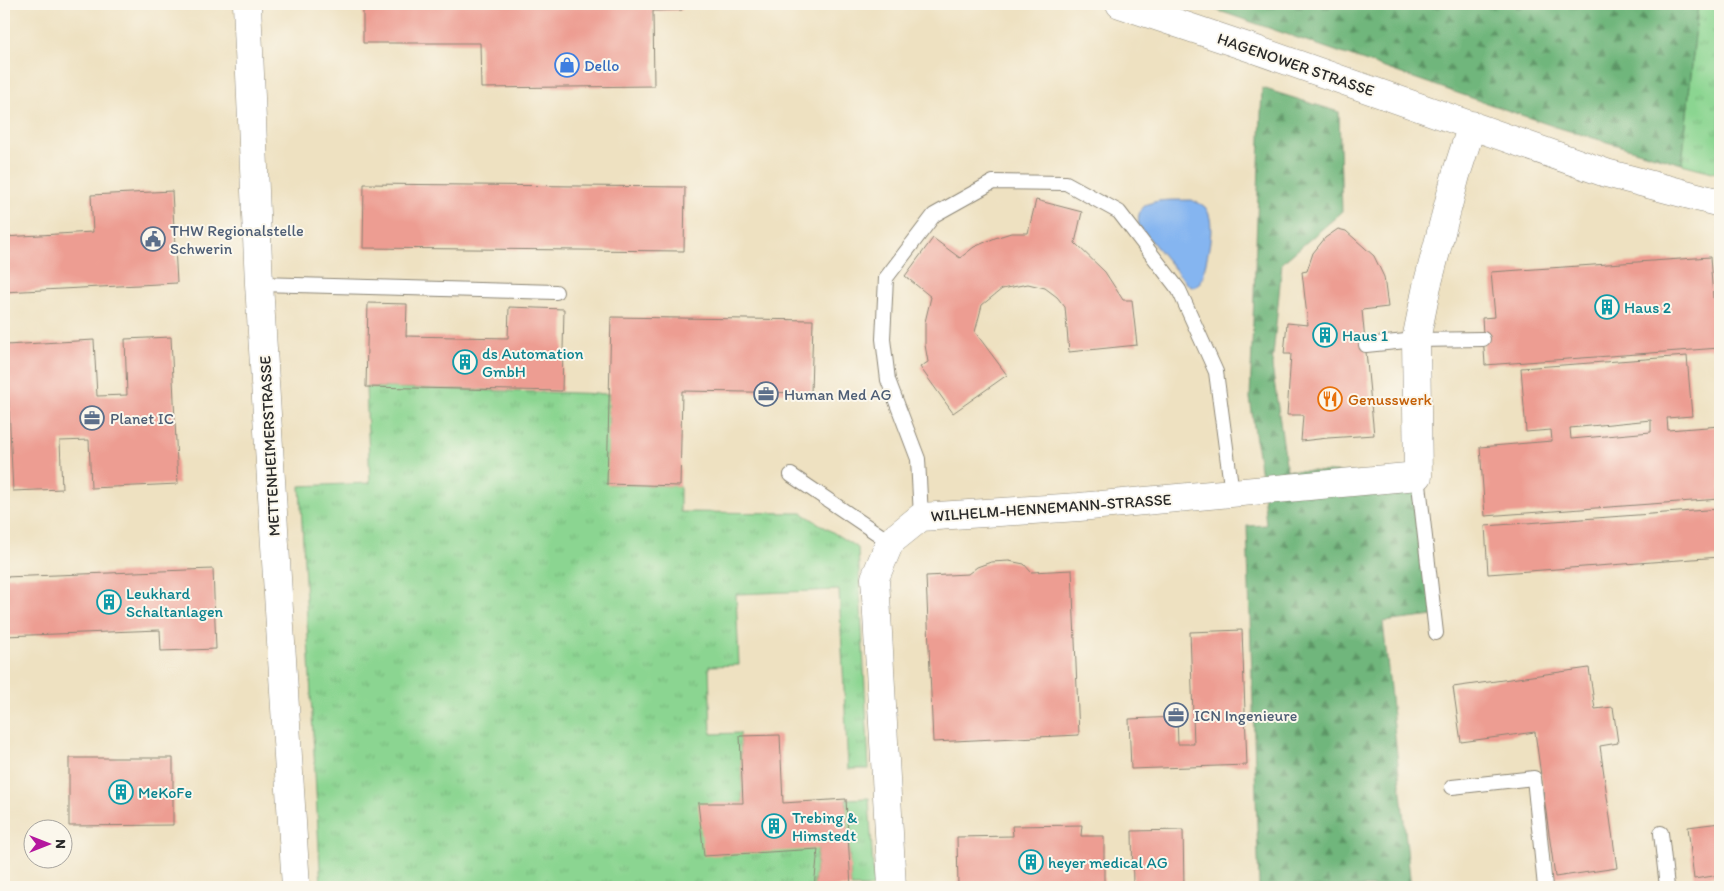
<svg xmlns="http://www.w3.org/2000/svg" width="1724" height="891" viewBox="0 0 1724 891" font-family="Itim,sans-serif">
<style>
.grass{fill:url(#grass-tufts);stroke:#5b805e}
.forest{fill:url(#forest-firs);stroke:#4e7053}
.water{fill:#85b5f0;stroke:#58708e}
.building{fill:#ed9d92;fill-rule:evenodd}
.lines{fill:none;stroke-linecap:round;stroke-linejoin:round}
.lane-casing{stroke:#8c8676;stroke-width:16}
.street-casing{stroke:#8c8676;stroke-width:29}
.lane{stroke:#fff;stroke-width:14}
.street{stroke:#fff;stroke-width:28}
.labels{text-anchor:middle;stroke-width:4;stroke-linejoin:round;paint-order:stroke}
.street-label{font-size:16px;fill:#2b2b2b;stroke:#fbf7ec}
.shop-label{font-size:16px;fill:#366cbe;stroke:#fbf7ec;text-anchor:start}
.service-label{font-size:16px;fill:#4e5e75;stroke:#fbf7ec;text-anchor:start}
.culture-label{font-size:16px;fill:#0d838f;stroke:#fbf7ec;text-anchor:start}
.food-label{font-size:16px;fill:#c56008;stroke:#fbf7ec;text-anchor:start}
</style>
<defs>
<pattern id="grass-tufts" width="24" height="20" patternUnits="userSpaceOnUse" patternTransform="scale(1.25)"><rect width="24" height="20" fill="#8bd591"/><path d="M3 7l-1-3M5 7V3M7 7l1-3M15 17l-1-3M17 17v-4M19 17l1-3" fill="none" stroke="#78b77d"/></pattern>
<pattern id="forest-firs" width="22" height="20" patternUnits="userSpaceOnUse" patternTransform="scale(1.25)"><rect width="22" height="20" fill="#70b67b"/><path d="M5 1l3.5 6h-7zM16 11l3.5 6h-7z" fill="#5c9465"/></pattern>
</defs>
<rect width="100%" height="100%" fill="#fbf7ec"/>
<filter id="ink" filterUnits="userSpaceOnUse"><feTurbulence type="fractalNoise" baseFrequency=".02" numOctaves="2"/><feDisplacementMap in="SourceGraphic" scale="10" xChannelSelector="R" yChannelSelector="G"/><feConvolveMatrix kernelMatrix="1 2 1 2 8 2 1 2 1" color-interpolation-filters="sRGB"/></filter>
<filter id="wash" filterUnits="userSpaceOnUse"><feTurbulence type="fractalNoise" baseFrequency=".0096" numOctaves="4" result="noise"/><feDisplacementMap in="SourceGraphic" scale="20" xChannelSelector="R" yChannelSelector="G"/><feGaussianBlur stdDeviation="1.12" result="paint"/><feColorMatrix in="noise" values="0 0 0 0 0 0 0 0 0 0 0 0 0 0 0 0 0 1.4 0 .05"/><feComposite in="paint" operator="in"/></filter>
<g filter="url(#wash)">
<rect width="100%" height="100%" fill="#eee1c1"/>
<path class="grass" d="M1698 4H1720V174L1682 164Z
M366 387 609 394 608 484 680 486V512L802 513 858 548 869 769H848L839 590 736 594 739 665 709 666 711 734 740 733 743 803 698 804 818 849 814 887H321L300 486 370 483Z
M869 798 874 887H851L846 799Z"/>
<path class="forest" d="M1199 4H1698L1682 164 1556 127Z
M1262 88 1339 112 1342 212 1282 263 1272 366 1287 470 1418 476 1434 616 1383 622 1411 887H1259L1247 526 1266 525 1263 491 1250 398Z"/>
<path class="water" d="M1191 200C1196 202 1202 204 1205 207 1218 223 1206 258 1203 277L1199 284 1194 287 1188 285 1139 226C1133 195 1170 201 1191 200Z"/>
<g id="blocks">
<path class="building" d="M363 4H682V10L653 11 654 86 481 88 480 43H363Z
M364 184 685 187 684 251 363 248Z
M172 191 177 283 4 292V237L93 232 91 195Z
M1036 200 1082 212 1075 243 1105 272 1123 300H1132L1137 345 1069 352 1065 307 1057 297 1045 288 1028 284 1002 289 982 305 975 332 1007 375 953 413 920 367 928 362 925 345V322L931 297 905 276 933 238 960 258 974 247 995 238 1011 233H1028Z
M1338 229 1346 231 1374 256 1384 277 1388 307 1362 310 1374 435 1328 438 1301 441 1303 415H1287L1291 354H1284L1287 323 1308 325 1302 272 1307 271 1313 253 1325 238Z
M1710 257 1713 298 1719 297 1720 348 1485 365 1482 318 1495 317 1491 272Z
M368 303 407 304 406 336 508 338 509 307 564 309 562 391 366 387Z
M611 317 813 320 811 393 682 391 680 486 607 484Z
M171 337 178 484 91 488 89 440 60 441 62 489 13 491 6 345 94 340 97 396 127 395 125 339Z
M1687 356 1692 416 1667 418 1668 430 1720 426V499L1485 516 1480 447 1552 441 1551 430 1526 432 1521 368ZM1651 420V432L1571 439 1570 428Z
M1720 509V557L1488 574 1485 526Z
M1009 561 1024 564 1031 572 1072 570 1079 735 933 742 926 576 968 574 977 567 991 562Z
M213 569 216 649 161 651 160 630 4 636V577Z
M1242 630 1247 765 1131 769 1129 719 1177 717 1178 744H1194L1190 632Z
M1589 668 1595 709 1613 707 1618 743 1600 746 1617 868 1555 877 1535 732 1461 742 1453 687Z
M780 735 783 803 846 799 851 887H814L818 849 704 856 698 803H743L740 736Z
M69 758H173V825L69 826Z
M1720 823V875L1694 879 1688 827Z
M1082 825 1081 836H1104V887H958L957 837 1013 836 1012 826Z
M1183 830 1184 887H1133L1132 831Z"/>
</g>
</g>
<g filter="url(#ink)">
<use href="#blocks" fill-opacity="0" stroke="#8c8676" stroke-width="1"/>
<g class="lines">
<g class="lane-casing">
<path id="lane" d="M259 284 556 292
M1366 345 1416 340 1483 339
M791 475 890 542
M1418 476 1436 633
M921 517 918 459 888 380 883 339 886 278 934 215 993 182 1066 183 1119 212 1179 290 1216 372 1232 493
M1452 787 1534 778 1545 887
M1661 833 1667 887"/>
</g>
<g class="street-casing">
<path id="street" d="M247 4 259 284 296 887
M1120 4 1251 48 1606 173 1720 203
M892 887 875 578 890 542 921 517 1079 507 1418 476 1416 340 1427 286 1456 175 1472 125"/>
</g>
<use href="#lane" class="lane"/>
<use href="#street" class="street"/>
</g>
</g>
<defs>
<g id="shop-ring" transform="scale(1.25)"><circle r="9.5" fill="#fbf7ec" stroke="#3f7fe0" stroke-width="1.5"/><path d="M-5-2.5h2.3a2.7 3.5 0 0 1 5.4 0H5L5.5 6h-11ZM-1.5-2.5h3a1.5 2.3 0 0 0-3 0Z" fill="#3f7fe0"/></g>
<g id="civic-ring" transform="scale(1.25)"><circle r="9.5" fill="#fbf7ec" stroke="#5c6f8a" stroke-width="1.5"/><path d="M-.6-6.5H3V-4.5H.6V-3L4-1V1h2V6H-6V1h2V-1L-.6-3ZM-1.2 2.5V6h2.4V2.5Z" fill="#5c6f8a"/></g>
<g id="building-ring" transform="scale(1.25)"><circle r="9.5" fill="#fbf7ec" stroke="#0f9aa8" stroke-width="1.5"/><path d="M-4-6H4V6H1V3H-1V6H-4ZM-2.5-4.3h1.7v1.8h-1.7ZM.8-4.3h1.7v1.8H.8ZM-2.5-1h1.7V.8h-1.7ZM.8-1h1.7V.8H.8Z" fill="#0f9aa8"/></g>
<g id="office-ring" transform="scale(1.25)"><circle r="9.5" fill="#fbf7ec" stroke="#5c6f8a" stroke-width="1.5"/><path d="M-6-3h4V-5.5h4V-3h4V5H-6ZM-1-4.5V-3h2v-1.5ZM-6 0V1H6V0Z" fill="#5c6f8a"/></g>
<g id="restaurant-ring" transform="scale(1.25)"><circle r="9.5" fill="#fbf7ec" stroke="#e8710a" stroke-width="1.5"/><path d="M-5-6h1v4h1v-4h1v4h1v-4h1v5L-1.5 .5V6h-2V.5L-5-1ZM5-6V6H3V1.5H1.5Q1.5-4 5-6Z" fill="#e8710a"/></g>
</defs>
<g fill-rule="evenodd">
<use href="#shop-ring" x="567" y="65"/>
<use href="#civic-ring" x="153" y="239"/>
<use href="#building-ring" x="1607" y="307"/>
<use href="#building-ring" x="1325" y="335"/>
<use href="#building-ring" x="465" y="362"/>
<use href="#office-ring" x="766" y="394"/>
<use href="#restaurant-ring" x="1330" y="399"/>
<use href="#office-ring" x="92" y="418"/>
<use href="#building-ring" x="109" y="602"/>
<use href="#office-ring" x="1176" y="715"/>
<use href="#building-ring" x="121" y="792"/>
<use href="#building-ring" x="774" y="826"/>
<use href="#building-ring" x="1031" y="862"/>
</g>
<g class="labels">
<g class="street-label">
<text transform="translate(1296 64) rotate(19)" y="6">HAGENOWER STRASSE</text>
<text transform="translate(269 446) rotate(-93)" y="6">METTENHEIMERSTRASSE</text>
<text transform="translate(1051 507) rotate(-4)" y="6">WILHELM-HENNEMANN-STRASSE</text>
</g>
<g class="shop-label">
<text x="584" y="71">Dello</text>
</g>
<g class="service-label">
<text x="170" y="236">THW Regionalstelle<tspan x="170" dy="18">Schwerin</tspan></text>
<text x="784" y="400">Human Med AG</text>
<text x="110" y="424">Planet IC</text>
<text x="1194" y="721">ICN Ingenieure</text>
</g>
<g class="culture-label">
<text x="1624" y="313">Haus 2</text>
<text x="1342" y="341">Haus 1</text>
<text x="482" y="359">ds Automation<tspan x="482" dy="18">GmbH</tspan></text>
<text x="126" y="599">Leukhard<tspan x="126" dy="18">Schaltanlagen</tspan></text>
<text x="138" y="798">MeKoFe</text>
<text x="792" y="823">Trebing &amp;<tspan x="792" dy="18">Himstedt</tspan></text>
<text x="1048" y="868">heyer medical AG</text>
</g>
<g class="food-label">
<text x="1348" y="405">Genusswerk</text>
</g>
</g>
<rect width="1724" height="891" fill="none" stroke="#fbf7ec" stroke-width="20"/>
<g transform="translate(48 844) rotate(90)"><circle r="24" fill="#fbf7ec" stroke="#a8a59f"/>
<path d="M0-4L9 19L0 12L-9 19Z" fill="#b5179e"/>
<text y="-8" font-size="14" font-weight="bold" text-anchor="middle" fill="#2b2b2b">N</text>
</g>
</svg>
